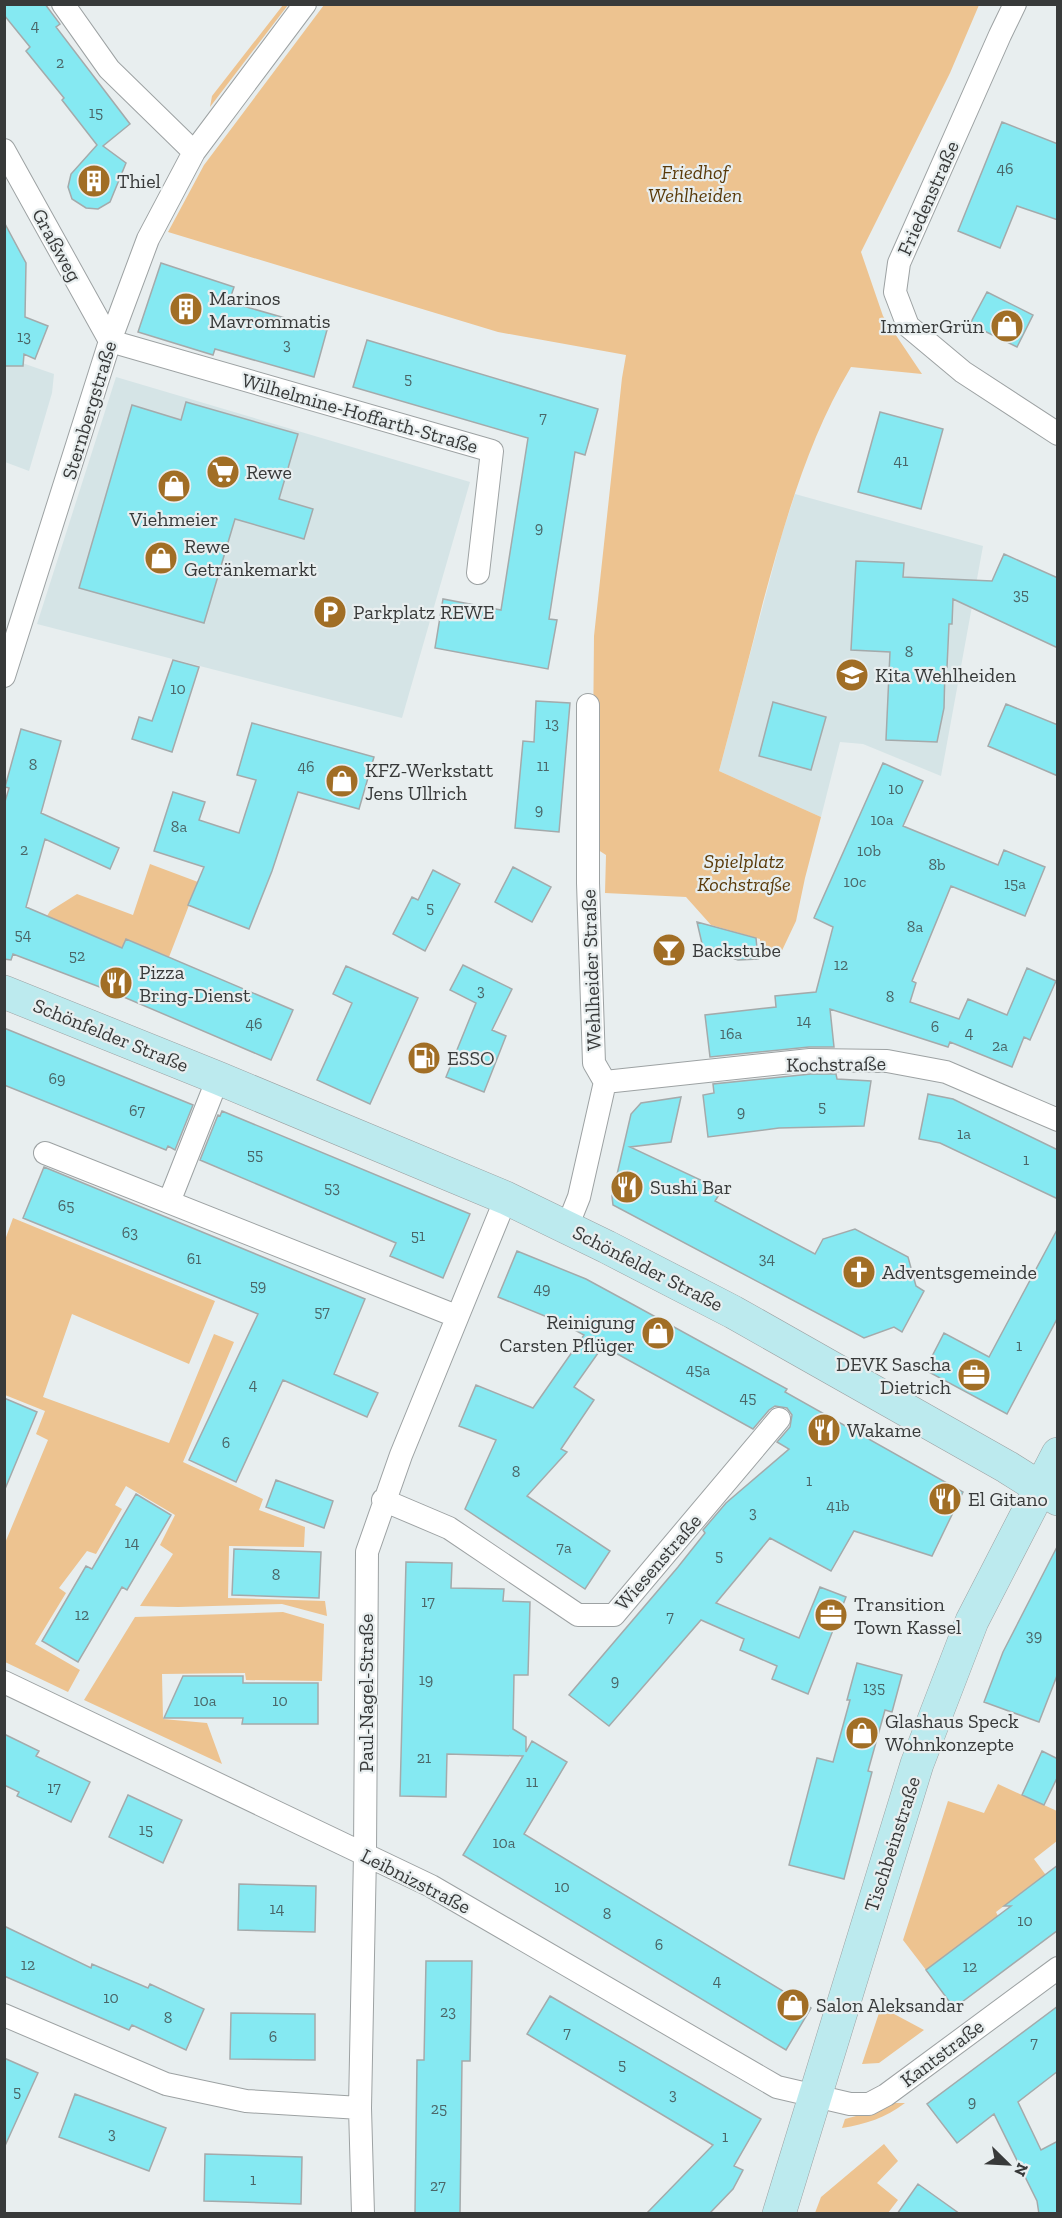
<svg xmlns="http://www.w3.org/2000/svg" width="1062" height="2218" viewBox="0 0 1062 2218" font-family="'Zilla Slab',serif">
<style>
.built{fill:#d5e4e6}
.green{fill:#edc390}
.building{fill:#85e9f2;stroke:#a4aaab;stroke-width:1.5}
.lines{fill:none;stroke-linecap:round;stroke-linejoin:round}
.street-casing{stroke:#9da2a3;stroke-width:24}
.secondary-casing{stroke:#9da2a3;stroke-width:34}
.street{stroke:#fff;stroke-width:22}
.secondary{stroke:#bceaee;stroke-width:33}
.labels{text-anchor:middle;stroke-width:4.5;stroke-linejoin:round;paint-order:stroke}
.number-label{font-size:16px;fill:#4b6668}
.park-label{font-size:20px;font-style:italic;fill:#5a3a09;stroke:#e8eeef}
.poi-label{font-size:20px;fill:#383a3a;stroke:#e8eeef;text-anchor:start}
.street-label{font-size:20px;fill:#383a3a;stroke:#e8eeef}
</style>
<rect width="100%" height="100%" fill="#e8eeef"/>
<path class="built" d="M5 357 54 374 52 393 29 471 5 462Z
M116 377 470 482 402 718 37 624Z
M795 494 983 546 941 776 863 744 840 742 821 817 719 771 782 534Z"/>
<path class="green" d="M283 5H288L210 107 212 96Z
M324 5H979L950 73 861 252 883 316 922 374 851 367C808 439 785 521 763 602 749 658 734 715 719 771L821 817 805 878 796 921 778 959 760 953V939L711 925 686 897 605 893 606 855 592 846 594 636 622 378 626 355 498 332 168 232 204 165Z
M150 864 198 882 169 957 126 939 122 948 47 916 50 911 77 894 133 915Z
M13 1218 215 1301 189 1364 72 1314 43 1397 169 1443 214 1334 234 1342 183 1462 263 1499 259 1510 305 1527 304 1547 229 1546 228 1598 325 1601 327 1616 282 1604 178 1607 140 1606 173 1554 160 1545 175 1515 126 1486 115 1505 122 1509 96 1554 87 1551 59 1588 66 1593 35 1644 80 1670 68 1692 5 1662V1543L48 1440 36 1434 45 1411 5 1395V1240Z
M283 1612 324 1624 322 1681 246 1680 245 1673 162 1674 163 1719 207 1723 222 1764 84 1700 135 1617Z
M998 1784 1057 1811V1841L1034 1859 1048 1878 1037 1886 1034 1883 996 1912 998 1916 926 1970 903 1940 948 1801 984 1813Z
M881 2007 924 2030 879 2063 862 2064Z
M894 2103H905C885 2118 866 2124 842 2128L845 2119 878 2110Z
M884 2144 898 2161 877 2183 898 2200 888 2213H815L821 2197Z"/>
<path class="building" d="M4 4H45L60 24 56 27 130 124 103 146 126 163 110 202 98 209 86 208 72 199 68 187 71 174 97 145 62 100 64 98 26 51 30 47 4 15Z
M1002 122 1058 144V220L1017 206 1000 248 958 231Z
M4 222 26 263 25 317 48 326 35 359 24 354 23 366H4Z
M161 263 234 287 229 302 327 330 314 377 215 349 213 355 138 332Z
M987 292 1033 315 1017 347 970 324Z
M367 340 598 409 585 455 575 452 549 619 557 620 548 669 435 648 443 599 501 610 528 438 353 387Z
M186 402 298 434 279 499 313 509 304 539 235 519 204 623 79 588 132 405 181 420Z
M880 412 943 429 921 509 858 492Z
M1004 554 1058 578V648L953 599 952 624H949L947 667H945L944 708 937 742 886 740 890 652 851 650 856 561 904 563 903 577 992 581Z
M173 660 199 667 172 752 132 739 139 717 152 721Z
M536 701 570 703 559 832 515 828 523 741 534 742Z
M773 702 826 717 811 770 759 756Z
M1006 704 1058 725V776L988 746Z
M252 723 374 757 359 809 298 792 272 871 249 929 188 905 204 867 154 851 173 792 205 802 199 820 239 833 256 780 237 775Z
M21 729 61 741 41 813 119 848 110 869 45 839 26 907 122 948 126 939 293 1010 271 1060 105 989 13 954 11 960 4 959V805L9 788 5 787Z
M883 763 923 781 903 826 998 865 1004 850 1045 867 1025 916 951 886 912 981 916 983 910 1002 959 1019 968 999 1007 1015 1027 968 1056 981 1030 1040 1024 1037 1012 1067 950 1042 948 1047 830 1009 834 1047H809L710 1057 705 1015 776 1007 775 996 816 992 833 927 814 918Z
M513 867 551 887 532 922 495 902Z
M433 870 460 884 425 951 393 934 412 897 418 900Z
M697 922 756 938 758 959 738 960 703 948Z
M463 965 512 989 492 1030 506 1036 484 1092 446 1077 476 1003 450 990Z
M346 966 418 998 370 1104 317 1080 352 1003 333 994Z
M4 1028 193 1105 175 1150 168 1146 166 1150 4 1085Z
M811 1074H836L837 1079 871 1081 864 1126 779 1128 708 1137 703 1095 714 1093 713 1084Z
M928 1094 953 1099 1058 1150V1199L940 1143 919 1139Z
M681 1097 671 1142 630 1147 722 1190 715 1201 815 1254 823 1239 855 1229 908 1257 916 1286 924 1291 902 1332 894 1327 864 1338 613 1205 612 1196 631 1114 641 1103Z
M222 1111 470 1214 443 1278 390 1256 396 1243 200 1160 218 1115 220 1116Z
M44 1167 365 1299 334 1374 378 1393 367 1417 283 1380 236 1482 189 1460 258 1314 23 1218Z
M1058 1228V1317L1007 1414 925 1370 944 1333 989 1357Z
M517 1251 586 1279 632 1304 787 1389 785 1392 963 1492 932 1556 854 1531 831 1571 770 1538 716 1603 799 1638 820 1587 846 1597 808 1694 772 1679 777 1666 740 1650 744 1639 701 1620 609 1726 569 1695 678 1567 705 1533 703 1530 726 1503 789 1449 777 1442 790 1427 792 1415 787 1408 775 1406 769 1410 753 1429 603 1346 574 1387 594 1400 561 1449 567 1452 527 1496 610 1551 585 1589 465 1509 496 1440 459 1426 476 1385 533 1408 584 1335 562 1323 498 1297Z
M4 1398 37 1412 5 1489H4Z
M276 1480 333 1501 324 1528 266 1507Z
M136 1494 171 1515 127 1590 122 1587 78 1662 42 1641 86 1566 92 1569Z
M1058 1545V1673L1039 1722 984 1702 1003 1652Z
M234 1549 321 1552 319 1598 232 1595Z
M406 1562 452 1563 451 1588 504 1589 503 1601 530 1602 528 1675H514L513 1729 526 1737V1752L532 1741 567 1762 524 1834 811 2008 786 2050 463 1855 523 1756 447 1754 446 1797 400 1796Z
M857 1663 902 1675 892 1712 885 1710 868 1771 872 1772 844 1879 789 1865 817 1758 833 1762 850 1700H847Z
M183 1676H243V1683H318V1724H242L243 1718H164Z
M4 1734 39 1751 36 1756 90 1782 71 1822 17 1796 19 1792 4 1785Z
M1042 1751 1058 1759V1776L1044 1805 1022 1795Z
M128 1795 182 1820 163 1863 109 1837Z
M1058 1865V1930L954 2008 926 1970 1011 1906H1004Z
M239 1884 316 1886 315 1932 238 1930Z
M4 1926 91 1968 92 1964 148 1988 150 1984 204 2009 186 2050 132 2025 129 2030 4 1976Z
M426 1961H472L470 2061H462L460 2214H415L417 2060H424Z
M550 1996 761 2119 734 2166 743 2170 733 2189 709 2214H646L713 2145 527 2034Z
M1058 2006V2071L1018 2102 1041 2150 1058 2141V2214H1039L1037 2201 994 2114 957 2143 927 2104Z
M231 2013 315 2014V2060L230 2059Z
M4 2058 38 2073 4 2148Z
M75 2094 166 2128 149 2171 59 2137Z
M205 2154 302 2157 301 2204 204 2201Z
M918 2184 960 2214H897Z"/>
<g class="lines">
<g class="street-casing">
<path id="street" d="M63 4 109 69 194 152
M1015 4 1000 35 899 263 895 292 908 326 963 372 1058 434
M4 150 110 341
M110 341 492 451 478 573
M4 676 110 341 148 239 194 152 305 4
M605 1082 810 1060 887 1061 946 1072 1058 1120
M45 1153 456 1316
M169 1202 218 1078
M567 1227 579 1197 605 1082 594 1063 588 883V705
M383 1500 449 1528 578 1615H614L779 1419
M4 1682 431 1886 777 2087 850 2104H869L886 2095 1058 1968
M4 2015 166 2084 246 2101 360 2108
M363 2214 360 2108 365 1854 367 1552 401 1455 506 1198"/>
</g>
<g class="secondary-casing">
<path id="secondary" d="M4 992 218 1078 506 1198 607 1247 733 1312 1007 1467 1058 1499
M779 2214 917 1764 972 1621 1058 1454"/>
</g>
<use href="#street" class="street"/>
<use href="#secondary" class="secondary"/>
</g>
<defs>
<g id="building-disc" transform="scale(1.725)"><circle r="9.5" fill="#a16e25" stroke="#e8eeef"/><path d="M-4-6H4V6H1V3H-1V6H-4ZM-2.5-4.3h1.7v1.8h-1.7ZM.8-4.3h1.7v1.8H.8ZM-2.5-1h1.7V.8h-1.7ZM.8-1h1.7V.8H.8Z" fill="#fff"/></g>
<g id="shop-disc" transform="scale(1.725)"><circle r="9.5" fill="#a16e25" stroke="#e8eeef"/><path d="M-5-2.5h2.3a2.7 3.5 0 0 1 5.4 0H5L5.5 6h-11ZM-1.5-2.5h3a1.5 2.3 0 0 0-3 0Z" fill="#fff"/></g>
<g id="supermarket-disc" transform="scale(1.725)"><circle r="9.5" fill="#a16e25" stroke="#e8eeef"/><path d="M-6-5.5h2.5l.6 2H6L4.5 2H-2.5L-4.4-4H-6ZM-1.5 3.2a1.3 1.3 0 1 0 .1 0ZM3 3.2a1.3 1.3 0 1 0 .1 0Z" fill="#fff"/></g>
<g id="parking-disc" transform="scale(1.725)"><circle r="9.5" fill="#a16e25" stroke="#e8eeef"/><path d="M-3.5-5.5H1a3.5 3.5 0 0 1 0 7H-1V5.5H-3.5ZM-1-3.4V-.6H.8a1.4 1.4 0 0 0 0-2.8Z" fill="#fff"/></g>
<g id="school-disc" transform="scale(1.725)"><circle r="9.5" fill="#a16e25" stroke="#e8eeef"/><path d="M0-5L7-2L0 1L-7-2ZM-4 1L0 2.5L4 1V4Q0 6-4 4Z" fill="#fff"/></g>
<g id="bar-disc" transform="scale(1.725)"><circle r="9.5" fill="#a16e25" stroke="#e8eeef"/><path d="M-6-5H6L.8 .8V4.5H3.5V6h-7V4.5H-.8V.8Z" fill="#fff"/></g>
<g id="restaurant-disc" transform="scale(1.725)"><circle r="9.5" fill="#a16e25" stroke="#e8eeef"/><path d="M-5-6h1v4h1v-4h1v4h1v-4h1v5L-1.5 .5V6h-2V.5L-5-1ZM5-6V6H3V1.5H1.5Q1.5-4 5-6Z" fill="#fff"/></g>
<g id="fuel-disc" transform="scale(1.725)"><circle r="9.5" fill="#a16e25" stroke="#e8eeef"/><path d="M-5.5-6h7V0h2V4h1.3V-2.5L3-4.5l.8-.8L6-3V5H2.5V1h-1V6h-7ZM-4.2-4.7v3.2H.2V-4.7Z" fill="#fff"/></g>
<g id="church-disc" transform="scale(1.725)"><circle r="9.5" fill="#a16e25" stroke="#e8eeef"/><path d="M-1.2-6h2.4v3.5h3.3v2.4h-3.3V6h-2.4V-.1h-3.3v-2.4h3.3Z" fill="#fff"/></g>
<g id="office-disc" transform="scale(1.725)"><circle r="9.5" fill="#a16e25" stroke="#e8eeef"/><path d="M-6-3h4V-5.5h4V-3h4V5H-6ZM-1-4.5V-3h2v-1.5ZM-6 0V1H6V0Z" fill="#fff"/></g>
</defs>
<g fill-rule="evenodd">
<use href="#building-disc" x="94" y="181"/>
<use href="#building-disc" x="186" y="309"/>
<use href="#shop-disc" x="1007" y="326"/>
<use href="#supermarket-disc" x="223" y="472"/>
<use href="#shop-disc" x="174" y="486"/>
<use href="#shop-disc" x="161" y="558"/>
<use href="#parking-disc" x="330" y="612"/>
<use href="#school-disc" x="852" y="675"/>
<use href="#shop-disc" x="342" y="781"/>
<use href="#bar-disc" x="669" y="950"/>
<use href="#restaurant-disc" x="116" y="983"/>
<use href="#fuel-disc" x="424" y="1058"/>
<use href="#restaurant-disc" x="627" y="1187"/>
<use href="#church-disc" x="859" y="1272"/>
<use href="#shop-disc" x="658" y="1333"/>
<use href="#office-disc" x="974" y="1375"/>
<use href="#restaurant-disc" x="824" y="1430"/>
<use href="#restaurant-disc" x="945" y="1499"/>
<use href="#office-disc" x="831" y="1615"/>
<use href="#shop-disc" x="862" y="1733"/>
<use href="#shop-disc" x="793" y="2005"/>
</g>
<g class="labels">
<g class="number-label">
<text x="35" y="31">4</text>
<text x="60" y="68">2</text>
<text x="96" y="118">15</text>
<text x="1005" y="174">46</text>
<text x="24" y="342">13</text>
<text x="287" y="350">3</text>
<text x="408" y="384">5</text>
<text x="543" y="423">7</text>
<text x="901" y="466">41</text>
<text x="539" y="533">9</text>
<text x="1021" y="600">35</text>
<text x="909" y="657">8</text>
<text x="178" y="694">10</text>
<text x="552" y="729">13</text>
<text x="33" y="770">8</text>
<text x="543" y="771">11</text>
<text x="306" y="772">46</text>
<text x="896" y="794">10</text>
<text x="539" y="815">9</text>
<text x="882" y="825">10a</text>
<text x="179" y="832">8a</text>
<text x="24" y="855">2</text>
<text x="869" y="856">10b</text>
<text x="937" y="870">8b</text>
<text x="855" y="887">10c</text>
<text x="1015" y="889">15a</text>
<text x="430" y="913">5</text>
<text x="915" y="932">8a</text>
<text x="23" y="940">54</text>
<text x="77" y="961">52</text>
<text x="841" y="970">12</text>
<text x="481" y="996">3</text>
<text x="890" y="1002">8</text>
<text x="804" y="1026">14</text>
<text x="254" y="1029">46</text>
<text x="935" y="1032">6</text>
<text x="969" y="1038">4</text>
<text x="731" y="1039">16a</text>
<text x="1000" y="1051">2a</text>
<text x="57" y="1084">69</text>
<text x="822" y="1112">5</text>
<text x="137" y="1116">67</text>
<text x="741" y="1117">9</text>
<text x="964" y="1139">1a</text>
<text x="255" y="1160">55</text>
<text x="1026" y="1165">1</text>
<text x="332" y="1193">53</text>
<text x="66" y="1211">65</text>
<text x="130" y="1238">63</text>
<text x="418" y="1241">51</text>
<text x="194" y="1264">61</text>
<text x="767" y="1264">34</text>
<text x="258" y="1291">59</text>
<text x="542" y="1294">49</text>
<text x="322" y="1317">57</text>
<text x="1019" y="1351">1</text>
<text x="698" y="1375">45a</text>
<text x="253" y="1390">4</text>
<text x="748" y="1403">45</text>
<text x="226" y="1448">6</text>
<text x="516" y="1477">8</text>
<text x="809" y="1486">1</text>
<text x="838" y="1511">41b</text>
<text x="753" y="1518">3</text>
<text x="132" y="1548">14</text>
<text x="564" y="1553">7a</text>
<text x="719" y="1561">5</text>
<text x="276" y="1580">8</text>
<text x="428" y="1607">17</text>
<text x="82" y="1620">12</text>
<text x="670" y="1622">7</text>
<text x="1034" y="1641">39</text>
<text x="426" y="1685">19</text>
<text x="615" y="1686">9</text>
<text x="874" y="1693">135</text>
<text x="205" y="1706">10a</text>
<text x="280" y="1706">10</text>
<text x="424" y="1763">21</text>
<text x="532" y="1787">11</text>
<text x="54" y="1793">17</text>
<text x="146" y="1835">15</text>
<text x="504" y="1848">10a</text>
<text x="562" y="1892">10</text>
<text x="277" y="1914">14</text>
<text x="607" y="1919">8</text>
<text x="1025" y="1926">10</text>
<text x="659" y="1950">6</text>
<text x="28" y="1970">12</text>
<text x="970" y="1972">12</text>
<text x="717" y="1986">4</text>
<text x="111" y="2003">10</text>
<text x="448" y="2017">23</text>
<text x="168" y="2023">8</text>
<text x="567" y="2038">7</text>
<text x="273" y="2042">6</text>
<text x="1034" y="2048">7</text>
<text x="622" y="2070">5</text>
<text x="17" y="2097">5</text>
<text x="673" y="2100">3</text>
<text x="972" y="2107">9</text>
<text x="439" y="2114">25</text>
<text x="112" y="2139">3</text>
<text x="725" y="2142">1</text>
<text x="253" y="2185">1</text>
<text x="438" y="2191">27</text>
</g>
<g class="park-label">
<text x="695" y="179">Friedhof<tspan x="695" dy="23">Wehlheiden</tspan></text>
<text x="744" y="868">Spielplatz<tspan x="744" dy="23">Kochstraße</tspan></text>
</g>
<g class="poi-label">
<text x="117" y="188">Thiel</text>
<text x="209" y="305">Marinos<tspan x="209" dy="23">Mavrommatis</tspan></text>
<text x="984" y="333" text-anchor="end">ImmerGrün</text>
<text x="246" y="479">Rewe</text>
<text x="174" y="526" text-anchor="middle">Viehmeier</text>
<text x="184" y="553">Rewe<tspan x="184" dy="23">Getränkemarkt</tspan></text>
<text x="353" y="619">Parkplatz REWE</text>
<text x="875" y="682">Kita Wehlheiden</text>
<text x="365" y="777">KFZ-Werkstatt<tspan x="365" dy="23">Jens Ullrich</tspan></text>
<text x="692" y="957">Backstube</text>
<text x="139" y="979">Pizza<tspan x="139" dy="23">Bring-Dienst</tspan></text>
<text x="447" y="1065">ESSO</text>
<text x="650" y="1194">Sushi Bar</text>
<text x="882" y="1279">Adventsgemeinde</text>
<text x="635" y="1329" text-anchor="end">Reinigung<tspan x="635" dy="23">Carsten Pflüger</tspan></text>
<text x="951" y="1371" text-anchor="end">DEVK Sascha<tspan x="951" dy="23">Dietrich</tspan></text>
<text x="847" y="1437">Wakame</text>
<text x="968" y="1506">El Gitano</text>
<text x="854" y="1611">Transition<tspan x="854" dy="23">Town Kassel</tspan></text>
<text x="885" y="1728">Glashaus Speck<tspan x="885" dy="23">Wohnkonzepte</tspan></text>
<text x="816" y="2012">Salon Aleksandar</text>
</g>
<g class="street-label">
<text transform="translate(928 198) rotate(-66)" y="7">Friedenstraße</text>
<text transform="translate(57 245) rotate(61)" y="7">Graßweg</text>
<text transform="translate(89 410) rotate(-73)" y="7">Sternbergstraße</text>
<text transform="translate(360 413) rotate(16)" y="7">Wilhelmine-Hoffarth-Straße</text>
<text transform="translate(591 970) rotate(-92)" y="7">Wehlheider Straße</text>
<text transform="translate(111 1035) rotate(22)" y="7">Schönfelder Straße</text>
<text transform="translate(836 1064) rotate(-1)" y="7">Kochstraße</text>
<text transform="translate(648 1268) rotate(27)" y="7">Schönfelder Straße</text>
<text transform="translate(658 1562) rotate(-49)" y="7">Wiesenstraße</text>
<text transform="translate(366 1693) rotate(-90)" y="7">Paul-Nagel-Straße</text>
<text transform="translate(892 1844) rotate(-72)" y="7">Tischbeinstraße</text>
<text transform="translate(416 1881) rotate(27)" y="7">Leibnizstraße</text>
<text transform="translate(942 2053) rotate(-37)" y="7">Kantstraße</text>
</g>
</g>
<rect width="1062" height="2218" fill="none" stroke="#383a3a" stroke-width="12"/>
<g transform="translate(1008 2164) rotate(114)" stroke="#e8eeef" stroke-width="4.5" paint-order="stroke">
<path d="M0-4.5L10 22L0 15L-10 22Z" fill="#383a3a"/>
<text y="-9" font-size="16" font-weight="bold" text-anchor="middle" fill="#383a3a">N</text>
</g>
</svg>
